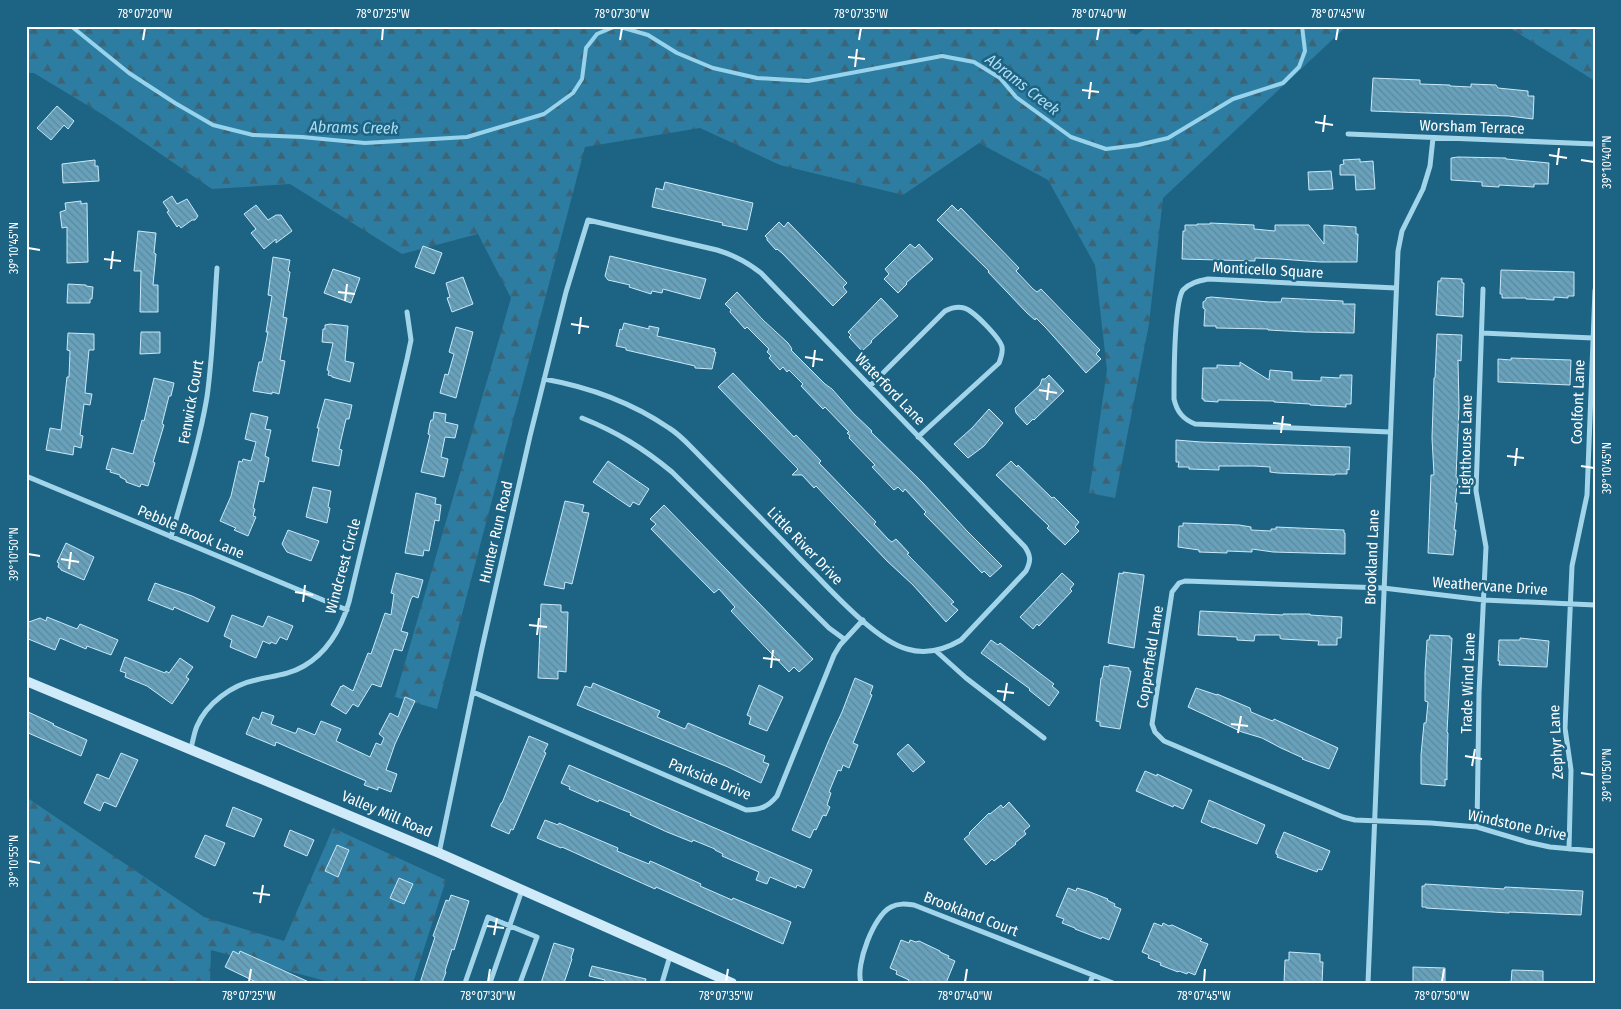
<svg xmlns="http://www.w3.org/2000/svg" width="1621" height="1009" viewBox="0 0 1621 1009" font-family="'Fira Sans Condensed',sans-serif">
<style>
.forest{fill:url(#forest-firs)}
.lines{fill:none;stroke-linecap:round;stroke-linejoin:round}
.stream{stroke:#97d3ec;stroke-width:4}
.building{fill:url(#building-back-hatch);stroke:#c8e9f8}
.street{stroke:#a3d5ea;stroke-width:5}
.secondary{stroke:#cfeaf8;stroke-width:10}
.ticks{fill:none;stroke:#fff;stroke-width:2}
.labels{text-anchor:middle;stroke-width:5;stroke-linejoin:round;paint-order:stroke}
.street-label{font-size:15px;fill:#fff;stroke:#1d6384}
.water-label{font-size:16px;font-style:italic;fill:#afdef2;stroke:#1d6384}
.neatline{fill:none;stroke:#fff;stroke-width:2}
.ticks-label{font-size:12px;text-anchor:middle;fill:#fff}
</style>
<defs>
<pattern id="forest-firs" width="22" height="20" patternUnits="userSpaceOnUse" patternTransform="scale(1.25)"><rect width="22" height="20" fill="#2c7da1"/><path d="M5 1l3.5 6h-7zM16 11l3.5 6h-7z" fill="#3c6476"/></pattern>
<pattern id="building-back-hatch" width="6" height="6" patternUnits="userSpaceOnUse" patternTransform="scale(1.25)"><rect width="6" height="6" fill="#67a1bc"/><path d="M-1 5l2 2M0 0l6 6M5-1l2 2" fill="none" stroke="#5f889a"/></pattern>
</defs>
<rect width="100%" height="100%" fill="#1d6384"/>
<path class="forest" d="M26 26H1123L1136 35 1148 26H1347L1163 198 1149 324 1115 498 1089 493 1107 370 1095 265 1048 180 979 143 903 195 780 165 700 128 585 147 437 709 395 697 511 298 478 234 402 254 290 184 212 189 105 116 34 73H26Z
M1507 26H1595V81Z
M26 797 204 917 284 941 333 828 446 880 413 983H333L211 950 210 983H26Z"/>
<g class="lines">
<path class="stream" d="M71 26 129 73 175 103 213 125 253 135 302 137 365 143 467 137 544 114 573 93 582 79 586 48 597 34 616 26
M617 26 648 35 677 53 713 68 757 78 808 81 942 56 974 62 1000 78 1016 97 1071 137 1106 149 1138 145 1168 138 1233 99 1283 83 1299 67 1305 51 1302 26"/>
</g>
<path class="building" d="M1373 78 1420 80V84L1450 85V86L1471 87V84L1496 85 1498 88 1528 91V96H1534L1533 119 1509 116 1371 111Z
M57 106 74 121 68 129 64 125 51 140 37 128Z
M1458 157 1506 158V159L1549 163 1548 184H1534V187L1499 185V187L1482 186V182L1451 180V158Z
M1360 159V162L1373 161 1375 189 1356 190 1355 175H1340V165L1344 164 1343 160Z
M95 160V166H98L99 181 63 183 62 164Z
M1331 171 1333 189 1309 190 1308 172Z
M665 182 753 203 747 230 722 225 723 223 652 207 656 188 663 190Z
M172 196 177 204 187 199 198 216 195 220H192L181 228 179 225 177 227 167 212 169 211 163 202Z
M81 201V204L87 203 88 262 67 263V227L62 228 60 212 66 210 65 203Z
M256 205 268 220 276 215H281L292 231 276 243V239L264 249 251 233 256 229 244 214Z
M952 205 958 211 961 208 1019 268 1016 271 1033 289 1037 292 1041 289 1100 350 1096 354 1101 359 1086 373 1046 328 1036 318 1035 320 1027 313 988 272 989 271 937 220Z
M779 222 784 227 788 222 847 283 843 287 847 292 833 306 782 253 777 249 776 250 767 240V238L765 236Z
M1210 223 1254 225V229L1275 231V225H1309L1324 244V225L1356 227V234H1358L1357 262H1320L1280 259 1255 258V261L1182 259 1183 231H1185V225H1197V224H1210Z
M138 231 156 233 154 253 156 254 153 285H158V312H140L141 271H134Z
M910 244 915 248 919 244 933 259 906 283 907 284 898 293 884 279 889 274 885 269Z
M423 246 442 253 434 274 415 267Z
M610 256 706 279 700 299 663 289 662 293 652 291 651 294 629 287 630 285 608 280 605 276Z
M273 257 290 260 288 271 290 272 283 317 287 318 280 360 285 361 279 394 272 392V394L253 391 259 362H262L268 332H266L272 296 268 295Z
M333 269 360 278 351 303 324 293Z
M1501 270 1574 272V296H1568V298L1554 297V300L1526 299V298H1502V294H1500Z
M463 277 473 304 452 312 447 298 450 297 446 283Z
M1441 278 1462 279V283H1464L1463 317 1436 315 1438 281H1441Z
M68 284 86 285V286L93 287 92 299H90V303H67Z
M737 292 763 320 788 343 792 349 791 350 825 384 832 389 854 414 872 431 871 432 923 483 967 531 1002 566 990 577 984 571 982 573 924 514 926 512 905 489 903 492 898 487 894 490 872 467 875 465 849 438 850 436 847 433 849 432 825 407 823 409 801 386 803 384 789 370 787 372 783 367 780 370 769 358 771 356 767 352 769 349 747 327 745 329 730 312 731 310 725 304Z
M1211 297 1269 302H1281L1282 298 1343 301V304H1355L1354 333 1305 332 1268 330V329L1216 328V326H1204L1205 309 1203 308V302L1206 300V298Z
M881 298 898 316 871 341 872 342 862 351 849 337 851 335 848 332Z
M624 323 649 329V326L659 328 657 336 715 349 714 352H716L712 369 695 368V366L626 350V348L616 346 620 329 622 330Z
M330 324 348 326 345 361 354 363 350 382 332 377V376L328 375 329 371 327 370 333 343 322 342 323 329H325V325Z
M456 327 473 332 456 398 440 393 445 374 448 375 454 354 449 352Z
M141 332H160V353L140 354Z
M68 333 94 334V350H89L85 393 92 394 90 405 84 404 80 435 83 436 81 448 74 446 73 455 46 450 50 428 61 430 67 377H69L70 351 67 350Z
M1437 334 1462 335 1461 361 1458 360 1459 407 1456 477H1458L1455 503H1457L1454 530H1456L1453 555 1428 553 1431 475H1434L1432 438 1434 378H1435Z
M1511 358 1571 360 1570 385 1498 382V359L1511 360Z
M1240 362 1269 380 1270 370 1292 372V380L1321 381V377L1340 378V375H1352L1351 404H1346V407L1310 405V404L1274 402V401L1218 400V402L1204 401V399H1202L1203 368H1217V365L1240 366Z
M733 373 794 437 796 435 821 461 819 463 876 522 874 524 889 540 892 542 896 539 909 553 907 554 954 602 951 604 958 610 946 622 913 585 887 561 816 486 814 488 802 475H792L798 469 718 387Z
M1049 375 1064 391 1034 420 1033 419 1027 425 1016 413 1015 408 1040 385 1042 379H1045Z
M154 378 174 383 171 396H169L162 424 164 425 153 462 155 463 148 486 141 484 140 487 126 482V480L120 477V475L110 472 111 470 106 469 112 448 133 454 142 420 144 421Z
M325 399 352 405 349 419H346L339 449 342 450 339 466 312 461 319 428H317Z
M989 409 1003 423 984 446 968 458 954 444 972 428Z
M434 412 446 414 445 422 458 425 455 438 445 437 441 457 448 459 444 477 421 472 430 435 428 434 430 423 431 420H433Z
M251 413 268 417 265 429 271 430 265 456 269 458 264 482 259 481 253 508 255 509 253 516 256 517 248 536 234 530 236 528 220 521 231 496 239 461 242 462 243 459 251 461 256 442 245 439Z
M1176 440 1201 442 1350 447 1349 470 1347 469V474H1335V475L1278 473 1270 472V467L1254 466H1219V470L1189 469V467H1178L1179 462H1176Z
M608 461 649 489 639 505 633 502 630 507 593 482Z
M1011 461 1017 467 1018 465 1052 498 1054 497 1079 522 1075 527 1079 531 1065 545 1047 528 1049 526 996 475Z
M313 487 331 491 328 507 330 508 327 523 306 517Z
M416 493 436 498 435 504 441 505 439 521 435 520 429 551 424 550 423 556 405 553Z
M565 501 584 505 582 512 589 513 572 584 565 582 564 589 544 585Z
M664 505 813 659 799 672 794 667 789 672 731 611 735 607 719 589 714 593 651 529 656 524 650 519Z
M1183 523 1239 525 1251 527V530L1271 531V529H1276V527L1344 530V533H1345V554L1273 552 1252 549V552L1227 551V553L1199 552V550L1178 547 1179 526H1183Z
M288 530 319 541 311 561 287 552 282 544Z
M66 543 94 557 84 580 61 570V569L58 567 59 563 57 562Z
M1123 572 1144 575V577L1134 648 1108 643 1119 573 1123 574Z
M396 573 423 580 418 598 413 596 411 599 401 631 408 633 402 651 394 649 381 687 372 684 358 707 353 704 346 714 331 705 341 686 342 687 343 685 353 691 368 653 371 654 385 613 391 615 394 594 391 593Z
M1062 573 1074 584 1070 589 1072 591 1039 626 1037 624 1033 629 1020 617Z
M155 583 192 596 215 607 208 622 174 607 173 610 148 600Z
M541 604 561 605V612H568L566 672 558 671V679L538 678Z
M1200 611 1283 615V614H1310V615L1342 617 1341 638H1337V645H1318L1319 641 1282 639 1280 638V635H1255L1254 641 1237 640V637L1198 635Z
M232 615 263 627 268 616 293 626 287 640 280 637 276 644 271 642 270 644 263 641 256 658 230 647 232 640 224 636Z
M47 617 77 629 80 624 118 640 111 655 87 646 86 649 60 638 55 650 26 638V623L40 618 46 621Z
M1430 635 1450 636V638H1452L1447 732 1448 733 1447 764V780L1445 779V786L1421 784V755L1424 723H1426L1428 702 1425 701V672L1427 640H1429Z
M1520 638 1549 641 1547 667 1499 665 1500 661H1498L1499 640H1520Z
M991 640 998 645 1000 643 1054 684 1052 686 1059 692 1049 706 1029 690 1030 689 981 653Z
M125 657 165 673 166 671 169 673 180 658 193 667 186 677 189 679 172 704 147 686 125 677 126 673 120 671Z
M1109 665 1129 668V671H1131L1120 729 1100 726V722L1096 721 1101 678H1102L1104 666 1109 667Z
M855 678 873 686 870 694 872 695 853 743 858 745 849 768 843 765 841 771 838 770 829 792 831 793 827 805 830 807 826 816 823 815 816 830 814 829 810 838 792 830 829 740 842 712Z
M593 683 660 711 657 717 685 729 688 723 765 756 763 762 769 764 761 783 728 767 577 705 585 686 591 688Z
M759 685 783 697 767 731 749 724 751 717 747 715Z
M1196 688 1217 695V694L1250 708 1251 712 1270 720 1273 721 1274 719 1283 723 1338 748 1329 769 1302 759 1303 758 1281 748 1262 738 1242 732 1188 707Z
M405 697 415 701 395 744 386 770 397 774 391 792 378 787V790L364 785 366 781 276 742 275 746 246 734 253 717 259 720 262 712 274 716 271 724 294 733H296L298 728 315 735 321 721 341 729 336 741 370 757 376 743 381 745 384 738 379 734 390 713 398 717Z
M26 711 54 724 53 725 87 740 81 756 26 732Z
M529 736 548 744 544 752 546 753 513 830 511 829 509 834 491 826 501 803H502Z
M908 744 925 762 913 772 897 754Z
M121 753 138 760 116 807 104 802 100 811 84 803 97 774 109 779Z
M569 765 812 870 804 888 797 885 796 888 770 877 767 884 756 880 759 872 722 856 723 854 715 850V849L693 840 692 842 667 832 630 815 631 813 623 810 599 800 598 802 569 789 570 787 561 783Z
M1145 771 1157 776V774L1192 790 1183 809 1174 805 1173 807 1136 791Z
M1209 800 1265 825 1257 844 1214 827V828L1201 822Z
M1009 802 1030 826 1024 831 1026 834 1015 843 1016 844 994 861 992 859 986 865 964 839 970 834 969 833 989 813 990 814 1001 805 1003 808Z
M233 807 262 819 254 837 226 826Z
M545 820 558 825 559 823 618 848 617 851 639 860 649 864 650 861 655 863 701 884 700 886 732 900 733 898 791 922 783 944 656 887 655 889 562 847 561 848 537 838Z
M290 830 314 840 307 856 284 846Z
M1284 832 1330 851 1322 870 1318 869 1317 872 1277 857 1278 855 1276 854V851Z
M205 835 225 843 215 866 195 857Z
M337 845 349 850 338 877 325 871Z
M399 878 413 884 404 904 390 898Z
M1425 884 1504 889 1505 887 1583 891 1581 915 1509 912V913L1426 908V907H1422V886H1425Z
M1068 888 1076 891 1077 888 1090 892 1108 899 1107 900 1115 904 1114 906 1121 909 1109 940 1102 937 1101 939 1075 929V928L1062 923 1064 919 1056 916Z
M451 895 469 901 454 950 452 949 445 971 446 972 442 983H420L435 937 433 936 446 900 449 901Z
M1154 923 1162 926 1163 923 1169 926 1172 925 1202 939 1200 941 1208 944 1195 975 1188 972 1187 974 1179 971 1178 972 1160 965 1161 963 1148 958 1149 955 1142 952Z
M901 940 909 943 910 940 916 942 919 941 940 951V952L949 956 948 958 955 961 946 983H907L909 980 896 974 897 971 890 968Z
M554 943 574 949 571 958 572 959 564 983H541Z
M233 951 239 954 240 951 311 983H258L225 967Z
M1289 952 1320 954V962H1323L1322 983H1284L1285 960H1289Z
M592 966 646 979 645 983H604L605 980 589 976Z
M1413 967 1445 968V983H1413Z
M1512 970 1543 971V983H1511Z"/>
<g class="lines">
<path class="street" d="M1348 134 1595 144
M1482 333 1593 338
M870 386 945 311C951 308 957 306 964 308 973 310 1000 338 1002 347 1003 353 1001 358 999 363L918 437
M582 418C617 432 643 448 672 472L829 628 844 639
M1390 432 1195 424C1183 419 1177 412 1174 399 1174 379 1174 303 1183 290 1190 283 1198 281 1208 279L1396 288
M26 476 347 610
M171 537C184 491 199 444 207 397 213 354 214 311 217 268
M1595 605 1484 600 1383 588 1185 581 1179 583 1172 592 1152 724 1155 732 1164 741 1343 817 1355 820 1431 823 1477 827 1527 842 1550 847 1595 851
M936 651 966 678 1044 738
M473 692 746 810C760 810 768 807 777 796L834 655 840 645 863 620
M191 748C193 741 194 733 197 726 207 703 232 685 256 680 272 676 289 675 304 666 328 652 341 629 349 602L407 359 411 340 407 312
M1477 827 1479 693 1486 547 1476 491 1483 289
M1569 849 1571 770 1565 728 1572 566 1587 495 1595 290
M439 853 482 648 530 436 566 292 588 220 717 250C734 255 747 262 761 273L1025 547C1031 556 1031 561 1026 571L961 640C944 650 926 655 907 649 875 641 826 585 802 561 767 524 731 488 695 451 687 443 679 434 669 428 631 402 589 387 544 379
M465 983 488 917 537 937 520 983
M490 983 522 890
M662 983 670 956
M861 983C855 965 874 915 891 907 898 903 906 904 914 905L1113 983
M1090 983 1093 975
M1368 983 1398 251 1402 231 1423 189 1430 166 1433 138"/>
<path class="secondary" d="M26 681 439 853 732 983"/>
</g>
<path class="ticks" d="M143 40 145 28M382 40 383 28M620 40 622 28M859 40 861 28M1097 40 1099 28M1336 40 1338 28M848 57 865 59M855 67 857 49M1082 90 1099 92M1089 99 1091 82M1315 122 1333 125M1323 132 1325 115M1549 155 1567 158M1581 160 1594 162M1557 165 1559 148M28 248 40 250M104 259 121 261M111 269 113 251M338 292 355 294M345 301 347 284M571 324 589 327M579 334 581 317M805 357 823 360M813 367 815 350M1039 390 1057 393M1047 400 1049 383M1273 423 1291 425M1281 433 1283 416M1507 456 1524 458M1515 466 1517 448M1581 466 1594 468M28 554 40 556M61 559 79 562M69 569 71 552M295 592 313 595M303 602 305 585M529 625 547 627M537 635 539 618M763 658 780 660M771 668 773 650M997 691 1014 693M1004 701 1007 683M1231 724 1248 726M1238 733 1241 716M1465 756 1482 759M1472 766 1475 749M1581 773 1594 775M28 861 40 863M253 893 270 895M260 903 263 885M487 926 504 928M494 935 497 918M249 982 251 969M488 982 490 969M726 982 728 969M965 982 967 969M1204 982 1205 969M1442 982 1444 969"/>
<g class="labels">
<g class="street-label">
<text transform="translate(1472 127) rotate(2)" y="5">Worsham Terrace</text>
<text transform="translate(1268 270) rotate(3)" y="5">Monticello Square</text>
<text transform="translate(890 389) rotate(46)" y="5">Waterford Lane</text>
<text transform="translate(191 402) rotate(-80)" y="5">Fenwick Court</text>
<text transform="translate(1578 402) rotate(-88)" y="5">Coolfont Lane</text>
<text transform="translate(1466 445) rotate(-89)" y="5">Lighthouse Lane</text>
<text transform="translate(191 532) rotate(23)" y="5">Pebble Brook Lane</text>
<text transform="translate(496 532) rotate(-77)" y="5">Hunter Run Road</text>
<text transform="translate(805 546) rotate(46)" y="5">Little River Drive</text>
<text transform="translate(1372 557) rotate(-88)" y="5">Brookland Lane</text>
<text transform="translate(343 566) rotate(-75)" y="5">Windcrest Circle</text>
<text transform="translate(1490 586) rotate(4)" y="5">Weathervane Drive</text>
<text transform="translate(1150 657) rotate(-81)" y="5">Copperfield Lane</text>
<text transform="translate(1468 683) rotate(-88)" y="5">Trade Wind Lane</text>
<text transform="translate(1556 742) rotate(-93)" y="5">Zephyr Lane</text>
<text transform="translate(710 779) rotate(22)" y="5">Parkside Drive</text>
<text transform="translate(387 814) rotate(23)" y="5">Valley Mill Road</text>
<text transform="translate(1517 825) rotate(12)" y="5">Windstone Drive</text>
<text transform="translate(971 914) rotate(21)" y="5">Brookland Court</text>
</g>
<g class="water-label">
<text transform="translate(1023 84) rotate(38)" y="6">Abrams Creek</text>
<text transform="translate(354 127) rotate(1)" y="6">Abrams Creek</text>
</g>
</g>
<rect width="1621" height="1009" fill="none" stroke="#1d6384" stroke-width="55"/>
<rect x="28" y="28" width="1566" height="954" class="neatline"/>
<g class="ticks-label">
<text x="145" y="18">78°07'20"W</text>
<text x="383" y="18">78°07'25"W</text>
<text x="622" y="18">78°07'30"W</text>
<text x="861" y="18">78°07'35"W</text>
<text x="1099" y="18">78°07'40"W</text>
<text x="1338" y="18">78°07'45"W</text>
<text transform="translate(1607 162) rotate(-90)" y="4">39°10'40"N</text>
<text transform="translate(14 248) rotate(-90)" y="4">39°10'45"N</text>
<text transform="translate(1607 468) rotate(-90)" y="4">39°10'45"N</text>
<text transform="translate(14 554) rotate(-90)" y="4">39°10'50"N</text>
<text transform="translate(1607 775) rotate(-90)" y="4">39°10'50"N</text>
<text transform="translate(14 861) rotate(-90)" y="4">39°10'55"N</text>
<text x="249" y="1000">78°07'25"W</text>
<text x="488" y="1000">78°07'30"W</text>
<text x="726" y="1000">78°07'35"W</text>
<text x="965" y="1000">78°07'40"W</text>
<text x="1204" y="1000">78°07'45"W</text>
<text x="1442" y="1000">78°07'50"W</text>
</g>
</svg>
